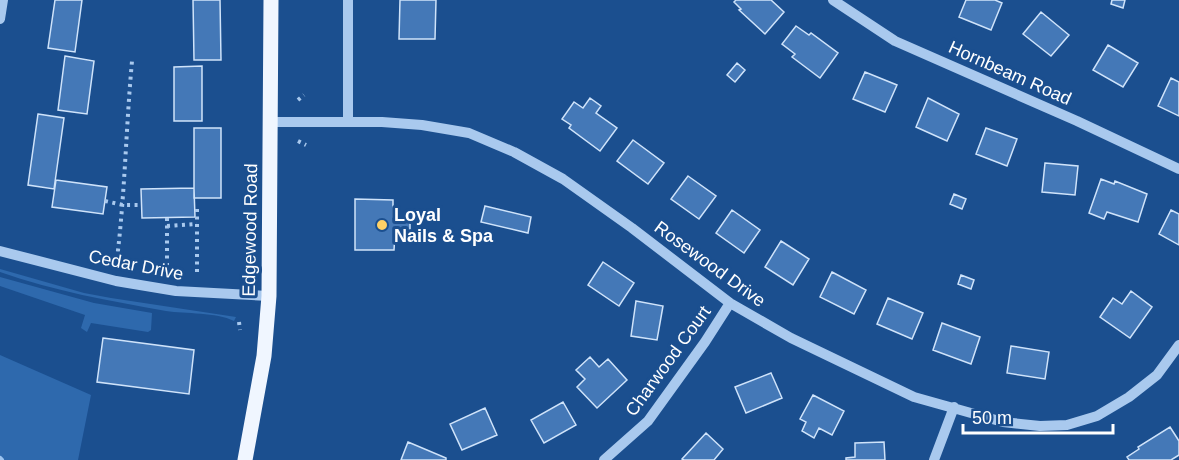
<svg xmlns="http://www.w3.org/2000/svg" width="1179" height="460" viewBox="0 0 1179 460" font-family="Helvetica,sans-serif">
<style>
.green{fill:#2e69ad}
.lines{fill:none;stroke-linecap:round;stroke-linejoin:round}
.stream{stroke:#9cc4f0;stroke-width:6}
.building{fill:#4478b7;stroke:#cfe3fa;stroke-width:1.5}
.path{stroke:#a9c9ee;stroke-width:4;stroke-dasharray:3 4.5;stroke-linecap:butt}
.minor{stroke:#a9c9ee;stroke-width:10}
.major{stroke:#f0f6ff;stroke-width:15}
.poi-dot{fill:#ffd166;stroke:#1b4f8f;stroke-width:2}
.labels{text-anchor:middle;stroke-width:6;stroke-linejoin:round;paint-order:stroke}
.street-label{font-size:18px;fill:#fff;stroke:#1b4f8f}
.poi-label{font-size:18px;font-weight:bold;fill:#fff;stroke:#1b4f8f;text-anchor:start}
</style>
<rect width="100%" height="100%" fill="#1b4f8f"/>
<path class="green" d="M0 269 84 293 111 298 236 317 234 321C216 312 186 314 166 311 110 301 54 291 0 272Z
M0 277 94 303 152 313 151 330 148 332 91 323 87 332 81 328 85 315 0 286Z
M0 355 91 395 78 460H0Z"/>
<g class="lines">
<path class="stream" d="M0 459 1 460"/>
</g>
<path class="building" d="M55 0H82L75 52 48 48Z
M193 0H220L221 60H194Z
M400 0H436L435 39H399Z
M736 0H771L784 12 765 34 739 10 741 9 734 2Z
M966 0H995L1002 3 991 30 959 17Z
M1112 0H1125L1123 8 1111 4Z
M1041 12 1069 35 1051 56 1023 34Z
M796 26 809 35 811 33 838 53 820 78 792 57 795 54 782 44Z
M1108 45 1138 63 1123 87 1093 70Z
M65 56 94 61 87 114 58 110Z
M737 63 745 70 735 82 727 75Z
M202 66V121H174V67Z
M865 72 897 85 885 112 853 99Z
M1171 78 1179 82V116L1158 106Z
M590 98 601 106 596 113 617 128 600 151 569 128 571 125 562 119 574 102 583 108Z
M928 98 959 114 947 141 916 127Z
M38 114 64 118 54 189 28 185Z
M194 128H221V198H194Z
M986 128 1017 139 1007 166 976 154Z
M633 140 664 163 648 184 617 161Z
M1045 163 1078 166 1075 195 1042 192Z
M688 176 716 196 699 219 671 199Z
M1101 179 1114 184 1115 181 1147 194 1138 222 1107 212 1104 219 1089 213Z
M56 180 107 187 103 214 52 207Z
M194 188 195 217 142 218 141 189Z
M954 194 966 199 962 209 950 204Z
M355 199 393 200V217H410V234H395L394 250H355Z
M485 206 531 217 528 233 481 222Z
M732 210 760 230 744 253 716 233Z
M1171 210 1179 214V245L1159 234Z
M781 241 809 259 793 285 765 267Z
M603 262 634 283 619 306 588 285Z
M832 272 866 290 854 314 820 297Z
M961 275 974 280 971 289 958 284Z
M1131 291 1152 307 1130 338 1100 317 1113 298 1122 304Z
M888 298 923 313 912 339 877 324Z
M636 301 663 306 657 340 631 336Z
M942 323 980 337 971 364 933 350Z
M103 338 194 350 189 394 97 382Z
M1011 346 1049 352 1045 379 1007 373Z
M590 357 599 367 608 359 627 380 597 408 577 387 585 379 576 370Z
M771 373 782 398 746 413 735 387Z
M813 395 844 411 832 435 819 428 814 438 802 431 806 422 800 419Z
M563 402 576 425 544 443 531 420Z
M485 408 497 435 462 450 450 424Z
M1170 427 1179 441V455L1171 460H1129L1127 457 1139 449 1138 447Z
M706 433 723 449 714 460H684L682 459Z
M408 442 446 458V460H401Z
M884 442 885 460H846V458L855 457V443Z"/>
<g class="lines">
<path class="path" d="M298 100 304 95
M298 141 306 145
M105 201 123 205H142
M167 218V267
M167 226 197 224
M117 259C125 193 126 127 132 61
M197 272V206
M239 322 240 330"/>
<path class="minor" d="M833 0 895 41 1077 121 1179 169
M0 19 3 0
M272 122H382L422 125 469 133 514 152 563 179 632 228 730 303 791 338 914 397 1003 422 1040 426 1067 425 1097 416 1129 397 1157 375 1179 345
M348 122V0
M0 251 116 281 176 291 269 296
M604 460 648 421 705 342 730 303
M934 460 954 407"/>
<path class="major" d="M245 460 264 356 269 296 271 0"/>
</g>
<circle class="poi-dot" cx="382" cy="225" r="6"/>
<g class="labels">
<g class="street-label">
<text transform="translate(1010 73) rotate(24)" y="6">Hornbeam Road</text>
<text transform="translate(250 230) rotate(-89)" y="6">Edgewood Road</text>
<text transform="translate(710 264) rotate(36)" y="6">Rosewood Drive</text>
<text transform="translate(136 265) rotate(11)" y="6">Cedar Drive</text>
<text transform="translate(668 361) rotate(-54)" y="6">Charwood Court</text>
</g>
<g class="poi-label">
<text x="394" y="221">Loyal<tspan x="394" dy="21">Nails &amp; Spa</tspan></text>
</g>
</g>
<path d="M963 424v9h150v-9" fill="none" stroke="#ffffff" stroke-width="3"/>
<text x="972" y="424" font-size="18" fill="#ffffff" stroke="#1b4f8f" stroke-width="4.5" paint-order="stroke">50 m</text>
</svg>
